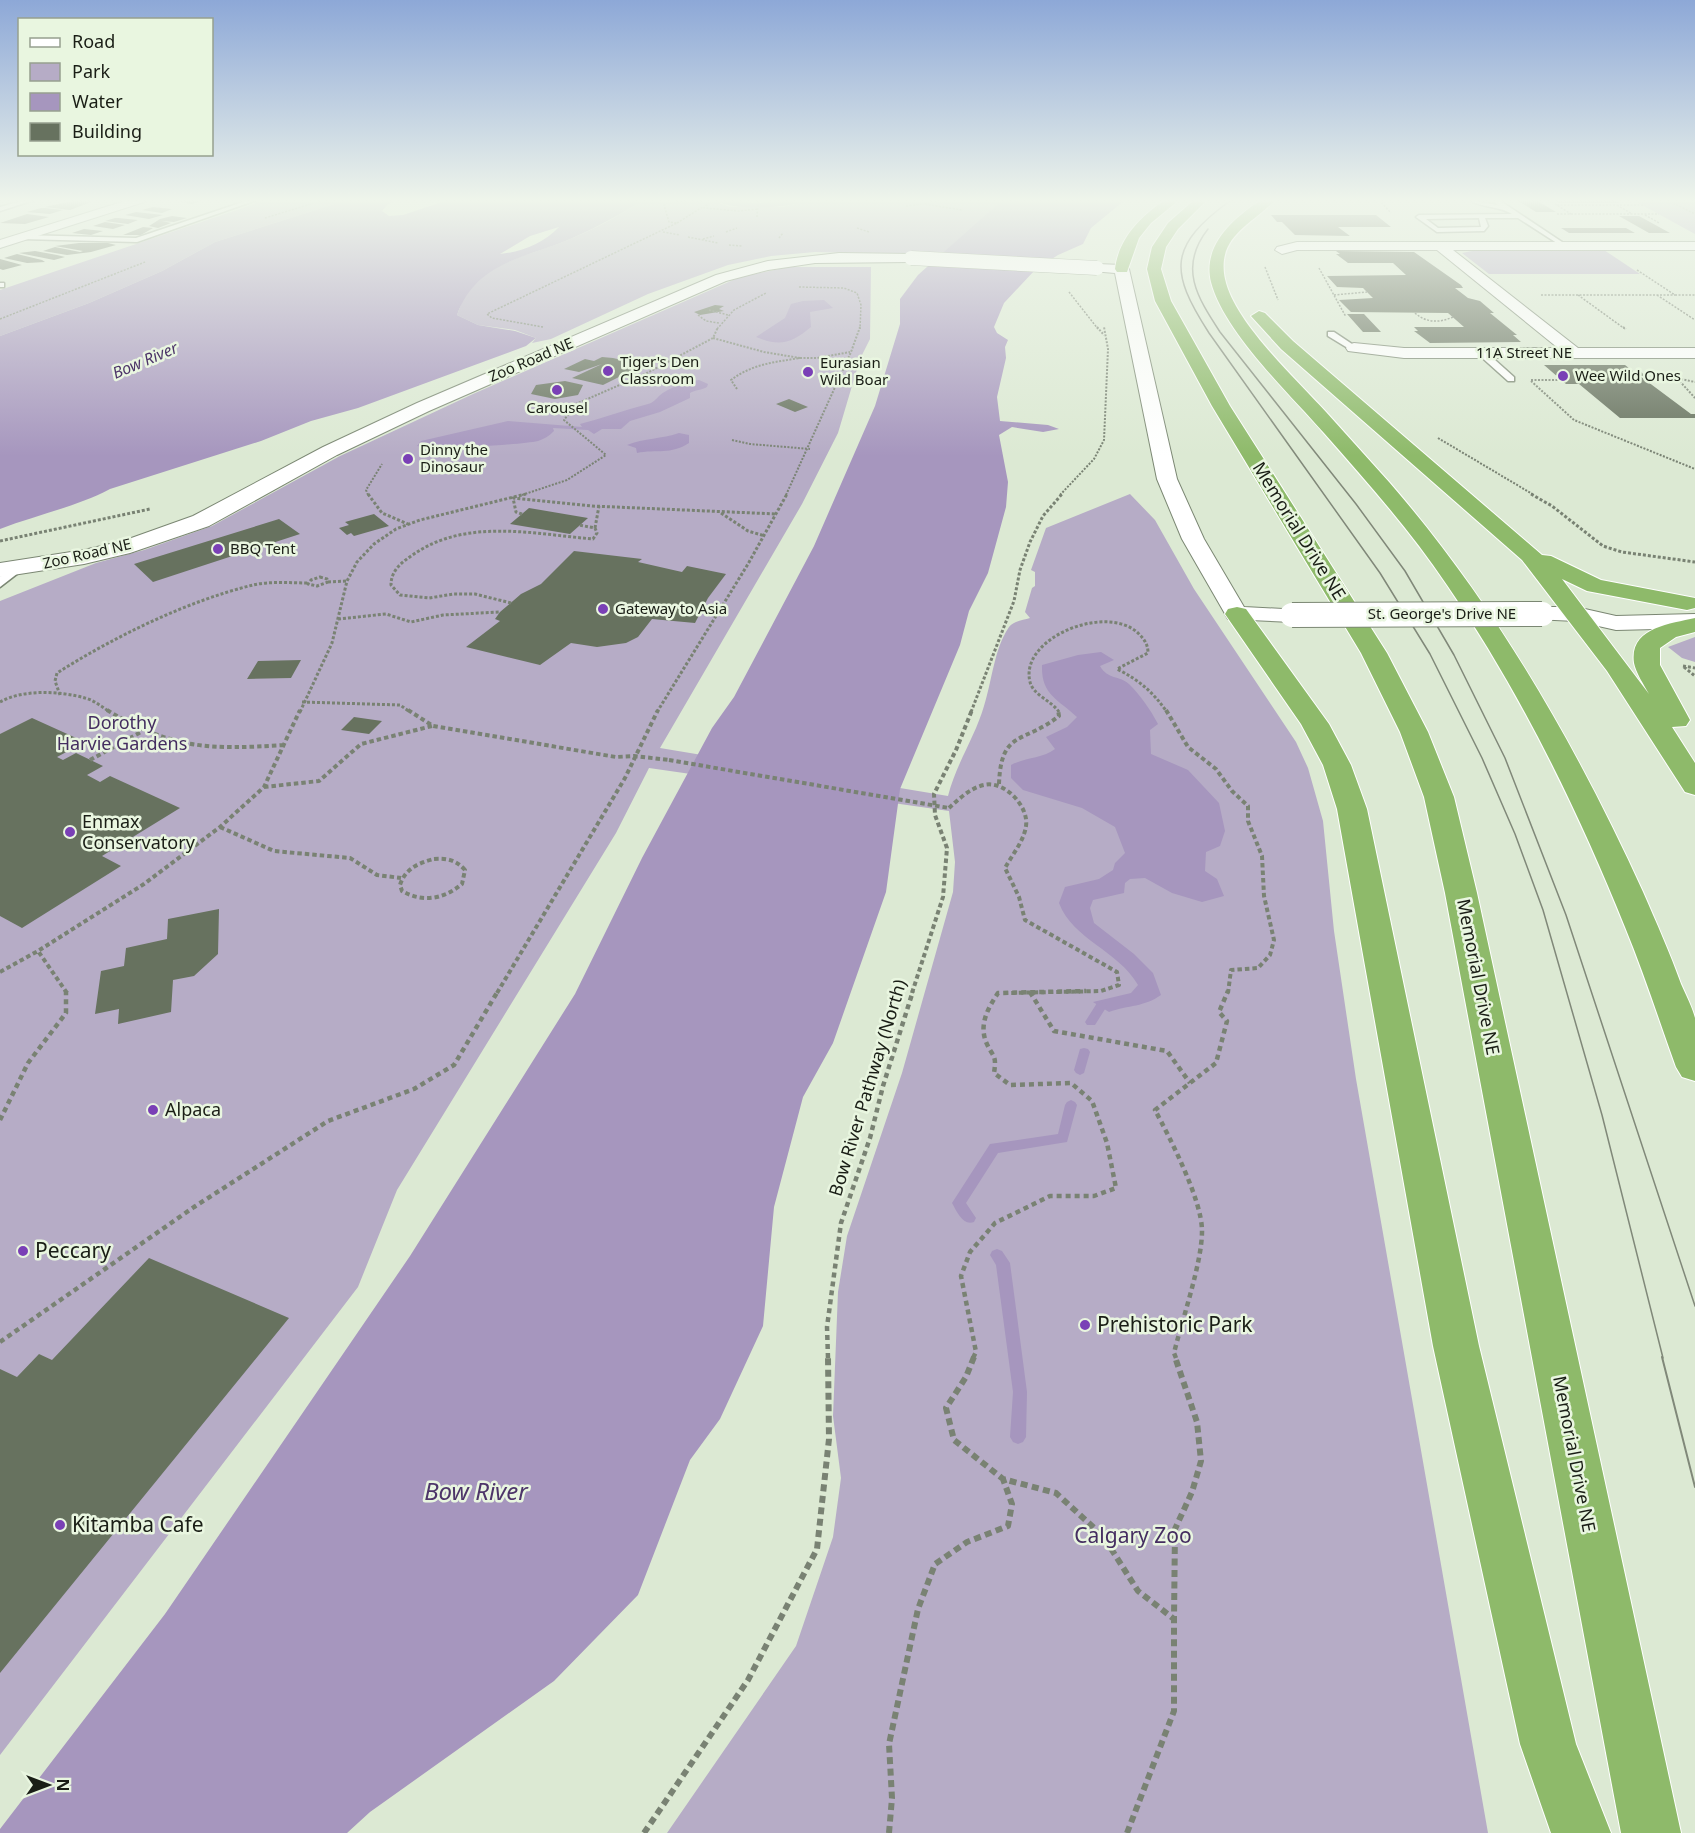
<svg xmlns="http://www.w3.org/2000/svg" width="1695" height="1833" font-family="'Noto Sans',sans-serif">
<rect width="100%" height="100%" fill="#dce9d3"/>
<path fill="#b6acc6" d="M 266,200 L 347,200 L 215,242 L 162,271 L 89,303 L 0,336 L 0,290 Z
M 635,200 L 713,200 L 729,207 L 783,207 L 804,202 L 799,200 L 1002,200 L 941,255 L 815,252 L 771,256 L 728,265 L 648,294 L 551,339 L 532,343 L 536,338 L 515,330 L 478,325 L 457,315 C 460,308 462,300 466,294 C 488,262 530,255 563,242 C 586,233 616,218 637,204 Z
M 1633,200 L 1695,200 L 1695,234 Z
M 1507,250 L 1604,250 L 1640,274 L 1489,274 L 1462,253 L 1472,251 Z
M 789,267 L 871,267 L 870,339 L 860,359 L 838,433 L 802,504 L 660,748 L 948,796 C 956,764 975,737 984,706 C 992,681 994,649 1009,627 C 1014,621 1023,620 1030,618 L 1025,612 L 1032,588 L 1035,586 L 1035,572 L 1031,570 L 1046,528 L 1130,494 L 1155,520 L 1194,589 L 1296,742 L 1308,768 L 1323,821 L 1334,931 L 1356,1079 L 1488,1833 L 667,1833 L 796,1646 L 833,1537 L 841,1478 L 833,1416 L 838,1292 L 847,1236 L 902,1073 L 953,892 L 955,862 L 949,811 L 649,768 L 616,833 L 397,1190 L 358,1287 L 0,1755 L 0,601 L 96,563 L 144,550 L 212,526 L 340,456 L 473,394 L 740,277 Z
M 1695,637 L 1695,662 L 1682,658 L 1668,647 Z"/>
<path fill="#a696be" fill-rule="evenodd" d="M 347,200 L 397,200 L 388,204 L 382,211 L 389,216 L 403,215 L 448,200 L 635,200 L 637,204 C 616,217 586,233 563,242 C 519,259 475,265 457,315 L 478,325 L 515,331 L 536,338 L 526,346 L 358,408 L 311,421 L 261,441 L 110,489 C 76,507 36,515 0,529 L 0,336 L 89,303 L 162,271 L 215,242 ZM 559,227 C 544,243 522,252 500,254 L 530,236 Z
M 713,200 L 743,200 L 748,203 L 766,203 L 778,200 L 806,202 C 776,208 741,212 713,200 Z
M 1002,200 L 1125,200 L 1091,228 L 1083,244 L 1058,255 L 1035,270 L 1004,303 L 994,327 L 997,333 L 1008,340 L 1005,347 L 1006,358 L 997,397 L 1000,421 L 1048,425 L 1059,429 L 1043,432 L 1012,427 L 999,435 L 1008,482 L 1006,507 L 988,573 L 969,611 L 960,645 L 900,789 L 886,892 L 833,1043 L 803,1097 L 774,1207 L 763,1326 L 720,1419 L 690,1460 L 638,1595 L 554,1681 L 370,1812 L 347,1833 L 0,1833 L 0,1829 L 165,1614 L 410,1256 L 575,994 L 642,858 L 712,728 L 734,697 L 814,546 L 875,406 L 900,324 L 900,299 L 918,275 Z
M 824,300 L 833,308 L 810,312 L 811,327 C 792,343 780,347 756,337 L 785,318 L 791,304 L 803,301 Z
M 699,380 L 708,384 L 707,387 C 702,390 695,390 690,393 L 690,398 L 660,412 L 630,421 L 621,429 L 602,429 L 594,434 L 588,430 L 553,428 L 554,431 C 549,436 544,439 538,441 C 519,445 433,450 417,446 L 421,441 L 508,421 L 582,427 L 580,424 C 603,418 625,410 648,404 C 653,403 656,399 659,396 C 668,388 687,381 699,380 Z
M 679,433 L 689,435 L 689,443 C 671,455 656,449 637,453 L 636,448 L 627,445 C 644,438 662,439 679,433 Z
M 1101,652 L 1114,660 L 1100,666 C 1108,680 1119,675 1129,684 C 1141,696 1150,709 1158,724 L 1150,730 L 1151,754 L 1188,770 L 1219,803 L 1225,831 L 1220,846 L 1206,852 L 1205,871 L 1217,879 L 1224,896 L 1202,902 L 1172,893 L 1145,878 L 1130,879 L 1125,883 L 1124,893 L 1093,900 L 1090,908 L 1094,923 L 1134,954 L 1153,973 L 1161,995 C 1144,1007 1129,1005 1109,1012 L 1093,1002 L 1131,993 L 1138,985 C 1118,950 1073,940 1059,903 L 1065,887 L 1099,879 L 1113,870 L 1115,863 L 1125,853 L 1115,827 L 1082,808 L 1023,790 L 1011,778 L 1011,765 C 1026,757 1041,759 1055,749 L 1046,737 L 1067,727 L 1077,717 C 1058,699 1041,695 1042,665 L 1078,655 Z"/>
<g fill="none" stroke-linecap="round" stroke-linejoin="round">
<path fill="#a696be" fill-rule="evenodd" d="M 1101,1002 L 1105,1003 L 1107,1006 L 1095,1025 L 1087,1025 L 1085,1022 L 1097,1003 Z
M 1084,1048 L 1088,1049 L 1090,1052 L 1084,1073 L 1080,1075 L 1076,1073 L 1074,1070 L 1080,1049 Z
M 1071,1100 L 1075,1102 L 1077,1105 L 1067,1142 L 998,1153 L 966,1203 L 976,1218 L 974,1222 C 963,1226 957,1212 952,1203 L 990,1144 L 1058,1134 L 1065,1105 L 1067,1102 Z
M 997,1249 L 1002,1251 L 1010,1263 L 1027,1392 L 1026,1437 L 1023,1442 L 1018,1444 L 1013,1442 L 1010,1437 L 1013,1392 L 996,1265 L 990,1255 L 992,1251 Z"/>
</g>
<path fill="#67725f" d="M 76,200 L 94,201 L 70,210 L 45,207 Z
M 170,200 L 200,200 L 198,201 L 201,201 L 192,204 Z
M 1517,200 L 1536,200 L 1556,212 L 1536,212 Z
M 1554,200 L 1615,200 L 1620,203 L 1559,203 Z
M 153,207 L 172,209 L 162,213 L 142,210 Z
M 41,208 L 45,208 L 63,210 L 50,214 L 27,212 Z
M 136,212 L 163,215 L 149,219 L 125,215 Z
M 27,214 L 49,217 L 25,224 L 0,223 Z
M 1271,215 L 1376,215 L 1391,227 L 1338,227 L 1350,236 L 1295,235 L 1282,222 L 1277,222 Z
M 172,216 L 187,218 L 174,222 L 162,221 L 171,223 L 158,228 L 149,226 L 160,219 Z
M 1619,216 L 1639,216 L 1670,233 L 1649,233 Z
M 115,218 L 118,218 L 138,220 L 128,224 L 105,221 Z
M 105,222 L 125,225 L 113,229 L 93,226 Z
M 143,227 L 153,228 L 141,235 L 123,235 Z
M 1561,228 L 1626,228 L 1635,233 L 1569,233 Z
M 84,229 L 103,231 L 91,235 L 72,233 Z
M 79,243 L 108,243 L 116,245 L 91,252 L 67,255 L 43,251 L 55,247 L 80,252 L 83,251 L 55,246 Z
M 35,251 L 57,255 L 65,257 L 54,260 L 19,253 Z
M 1336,251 L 1414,252 L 1461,285 L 1463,288 L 1455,288 L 1468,298 L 1480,301 L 1494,313 L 1490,313 L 1517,335 L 1513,335 L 1521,342 L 1430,343 L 1414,331 L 1418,331 L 1414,327 L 1464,327 L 1448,313 L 1351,312 L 1339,300 L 1373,298 L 1363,288 L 1337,287 L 1327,276 L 1406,275 L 1393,263 L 1348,263 L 1336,254 L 1340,254 Z
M 17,254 L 42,260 L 45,262 L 27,263 L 4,258 Z
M 0,259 L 22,265 L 3,270 L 0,269 Z
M 715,305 L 724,306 L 719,309 L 724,311 L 700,315 L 694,312 Z
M 1347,314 L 1364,314 L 1381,332 L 1363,332 Z
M 602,357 L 613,358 L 643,365 L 603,385 L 572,378 L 602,364 L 579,372 L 564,369 L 585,359 L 594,361 Z
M 1544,365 L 1625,365 L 1634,372 L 1641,372 L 1645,376 L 1640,376 L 1691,414 L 1695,414 L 1695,418 L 1620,418 L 1579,384 L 1566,384 Z
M 565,381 L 583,385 L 578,395 L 555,399 L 531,394 L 536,385 Z
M 789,399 L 808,407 L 795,412 L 776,404 Z
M 529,508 L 588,518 L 570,534 L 510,524 Z
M 374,514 L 389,526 L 354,536 L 351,533 L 347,535 L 339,528 L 349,525 L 345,522 Z
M 279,519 L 300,534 L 153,582 L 134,564 Z
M 574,551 L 642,559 L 638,562 L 682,572 L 687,566 L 726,574 L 708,598 L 695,623 L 652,619 L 638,637 L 626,643 L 597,647 L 571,643 L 540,665 L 466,647 L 500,621 L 495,619 L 500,612 L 521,594 L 541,584 Z
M 301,660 L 291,678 L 247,679 L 258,661 Z
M 354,717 L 382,721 L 369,734 L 341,730 Z
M 32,718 L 85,742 L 57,757 L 63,760 L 76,753 L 103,766 L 87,775 L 100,782 L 110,776 L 180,808 L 102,856 L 121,866 L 22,928 L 0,916 L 0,734 Z
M 219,909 L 218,954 L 194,976 L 173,980 L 171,1012 L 118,1024 L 119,1009 L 95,1014 L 101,971 L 124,966 L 126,948 L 167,939 L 168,919 Z
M 149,1258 L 289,1318 L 0,1673 L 0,1369 L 17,1377 L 39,1354 L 52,1360 Z"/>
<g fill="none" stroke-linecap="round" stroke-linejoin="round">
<defs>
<path id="lane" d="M 25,200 L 34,200 L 0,211 L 0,207 Z
M 249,200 L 257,200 L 137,242 L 22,239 L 19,237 L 22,235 L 136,238 Z
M 1469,200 L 1498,205 L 1492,200 L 1499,200 L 1568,246 L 1563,247 L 1518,218 L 1485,218 L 1488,226 L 1484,231 L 1437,232 L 1416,217 L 1419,215 L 1512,214 C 1500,206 1482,208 1469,200 ZM 1479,218 L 1481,227 L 1438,228 L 1426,219 Z
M 0,283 L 4,283 L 4,287 L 0,287 Z
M 1328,332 L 1334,332 L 1358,348 L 1351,350 L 1328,336 Z
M 1479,351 L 1485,351 L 1514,377 L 1514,381 L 1508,381 L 1479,355 Z
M 18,565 L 24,568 L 22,570 L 0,587 L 0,577 Z"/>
<path id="street" d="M 128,200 L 146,200 L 144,202 L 0,248 L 0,240 Z
M 1297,242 L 1695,242 L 1695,250 L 1453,250 L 1578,348 L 1695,348 L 1695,358 L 1404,358 L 1348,351 L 1346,348 L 1348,345 L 1354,343 L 1404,348 L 1558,348 L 1437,250 L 1297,250 L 1282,254 L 1275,250 L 1277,247 Z"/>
<path id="secondary" d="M 839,253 L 911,254 L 918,258 L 911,262 L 815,263 L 768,270 L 726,281 L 429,411 L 337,455 L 209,526 L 130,553 L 84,564 L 0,577 L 0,563 L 84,550 L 123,541 L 193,516 L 323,447 L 417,403 L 716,275 L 768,261 Z
M 1097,264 L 1122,265 L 1129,269 L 1177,479 L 1204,539 L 1244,607 L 1301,610 L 1304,615 L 1301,620 L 1292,622 L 1228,619 L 1182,539 L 1157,479 L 1115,273 L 1092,271 L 1090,268 L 1092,265 Z
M 1542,607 L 1576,607 L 1616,616 L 1695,614 L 1695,628 L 1616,630 L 1576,621 L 1533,619 L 1530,614 L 1533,609 Z"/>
<path id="highway" d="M 1165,200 L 1179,200 L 1151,223 L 1139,238 L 1127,272 L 1117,272 L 1115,269 C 1119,238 1140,217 1165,200 Z
M 1194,200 L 1207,200 L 1178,229 L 1166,247 L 1161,269 L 1171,301 L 1230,406 L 1387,653 L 1428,732 L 1454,797 L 1477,893 L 1681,1833 L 1621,1833 L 1445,893 L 1424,797 L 1400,732 L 1361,653 L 1212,406 L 1155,301 L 1147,269 L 1152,247 L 1168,223 Z
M 1261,200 L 1275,200 C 1252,225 1216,236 1225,279 C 1234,322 1296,379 1326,412 C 1347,435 1368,459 1389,482 C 1495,604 1576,745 1643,892 C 1656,922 1670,953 1681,984 C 1686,995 1692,1007 1695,1018 C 1695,1037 1695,1062 1695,1081 L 1682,1077 L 1676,1067 C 1659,1020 1644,973 1625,927 C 1577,808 1520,691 1447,585 C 1411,531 1367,482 1324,433 C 1290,394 1224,332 1211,282 C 1202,245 1234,218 1261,200 Z
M 1259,311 L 1265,313 L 1293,341 L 1542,555 L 1551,556 L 1601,580 L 1695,598 L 1695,608 L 1687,610 L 1587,591 L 1562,579 L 1649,694 C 1644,685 1636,673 1634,663 C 1629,628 1669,624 1695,618 L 1695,632 L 1676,637 L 1660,648 L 1660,665 L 1690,720 L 1686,726 L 1672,727 L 1695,763 L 1695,795 L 1685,792 L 1607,671 L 1522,560 L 1281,349 L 1251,316 Z
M 1237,607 L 1246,609 L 1329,724 L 1351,765 L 1367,809 L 1479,1346 L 1576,1744 L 1611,1833 L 1551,1833 L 1520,1744 L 1433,1346 L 1337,809 L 1323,765 L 1301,724 L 1225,614 L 1228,609 Z"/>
</defs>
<use href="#lane" stroke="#7b8773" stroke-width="3"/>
<use href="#street" stroke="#7b8773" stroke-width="2"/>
<use href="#secondary" stroke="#7b8773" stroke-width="2"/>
<use href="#highway" stroke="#fff" stroke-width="2"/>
<path stroke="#798273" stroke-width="1.5" stroke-dasharray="2 1.5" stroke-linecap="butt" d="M 894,200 L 899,200
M 940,200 L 924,204 L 962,210
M 1379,200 L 1391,213
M 1549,200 L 1571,214
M 1667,200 L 1695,214
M 830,202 L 832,200
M 1557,205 L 1644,205
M 1617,205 L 1632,214
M 906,206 L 924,204
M 1557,214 L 1659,214
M 1645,215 L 1659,223
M 757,217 L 758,200
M 265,218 L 324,200
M 677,223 L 704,206
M 857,228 L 869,232
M 663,232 L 680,235
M 726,232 L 737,228
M 688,237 L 718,243
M 779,238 L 783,233
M 703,239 L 714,236
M 729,245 L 743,246
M 1265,267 L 1278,300
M 1319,268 L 1346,317
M 1637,270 L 1675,295 L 1695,295
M 799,287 L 844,288 L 857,293 L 861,305 L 860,329
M 1069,292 L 1098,329
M 1334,295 L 1367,292
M 1541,295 L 1675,295
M 1578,295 L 1625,329
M 1657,295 L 1695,320
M 709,310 L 728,315
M 1415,313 C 1426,323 1440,323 1453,317
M 698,315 L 706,321 L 719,323
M 0,319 L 145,262
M 543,327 L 492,318 L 487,314 L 677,223 L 669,222 L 664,205 L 666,203 L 691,201 L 709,203 L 704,208 L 739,211 L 757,209
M 717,329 L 734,310 L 766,293"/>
<path stroke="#798273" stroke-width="2" stroke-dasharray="2 1.5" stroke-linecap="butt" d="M 1097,327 L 1104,335
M 1623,327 L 1626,329
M 713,338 L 764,352 L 800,358 C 775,362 752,364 731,380 L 737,389
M 800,358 L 817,358 L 850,352
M 1675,376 L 1695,398
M 1681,379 L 1695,382
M 1531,380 L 1561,380
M 1531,381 L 1574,420 L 1695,469
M 1438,438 L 1534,495
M 732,440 L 750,444 L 810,449
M 368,495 L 366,490 L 382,464
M 522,495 L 567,480 L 606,455 L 564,420 L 576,404 L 647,373 L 713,338 L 718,327
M 786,495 L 851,352 L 860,327
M 1060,495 L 1094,459 L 1104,440 L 1108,349 L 1104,327"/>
<path stroke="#798273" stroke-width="3" stroke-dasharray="3 2" stroke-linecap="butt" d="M 368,494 L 382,513 L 408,524
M 1531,494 L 1552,506 L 1603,546 L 1622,552 L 1695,562
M 721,513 L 748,531 L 765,536
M 522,514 L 516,512 L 513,498 L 592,506 L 777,514
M 595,528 L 599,506
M 0,541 L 150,509
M 320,577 L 327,579 L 328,582 L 317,586 L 308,584 L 311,580 Z
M 328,582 L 347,581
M 511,603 L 475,594 L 454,594 L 429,598 L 400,595 L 391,585 C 391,570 402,562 414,554 C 467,518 533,534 593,539 L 597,533 L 595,528 L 579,525
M 338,619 L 386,614 L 411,622 L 443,615 L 500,612
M 1683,666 L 1695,668
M 1684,667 L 1695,676
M 60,695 L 55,681 L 57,673 C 114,637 187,601 253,585 C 270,581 291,583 308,583
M 0,702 C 23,689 60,691 85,698 C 94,700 102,707 110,712
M 302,702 L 400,705 L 410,712
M 300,712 L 332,643 L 347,581 L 357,562 L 374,544 L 396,529 L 420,520 L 526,494
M 657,712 L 748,564 L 787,494
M 971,712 L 1014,601 L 1020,570 L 1030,542 L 1043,516 L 1062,494
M 1059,712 C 1052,701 1033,695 1030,682 C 1019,638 1106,603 1138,633 C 1144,639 1148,644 1148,653 L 1117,669 C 1139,680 1153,692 1167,712"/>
<path stroke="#798273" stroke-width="4" stroke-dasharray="4.5 3" stroke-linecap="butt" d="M 107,710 C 171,749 210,750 283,745
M 408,710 L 433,726 L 616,757 L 634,756 L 669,760
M 1166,710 L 1188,747 L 1216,769 L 1232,791 L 1248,806 L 1248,821 L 1262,856 L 1264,896 L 1274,940 L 1270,955 L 1258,968 L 1231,970 L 1228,993
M 90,760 L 141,732
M 999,784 C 1001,729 1024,744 1059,716 L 1058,710
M 264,787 L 319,781 L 361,744 L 432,726
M 949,808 C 959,799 970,788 984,785 C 1004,780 1029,806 1026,826 C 1024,841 1012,855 1005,868 L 1019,897 L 1025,920 L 1117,972 L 1119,985 L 1101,991 L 1008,993
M 220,827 L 274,851 L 350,858 L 377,875 L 401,878
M 434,859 C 447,858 456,860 465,870 L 462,884 C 444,899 423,903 402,891 L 400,885 C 405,869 418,863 434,859 Z
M 0,972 L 38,951
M 67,993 L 38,951 L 144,884 L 220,827 L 264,787 L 300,710
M 497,993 L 625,778 L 658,710
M 912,993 L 943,897 L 947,848 L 935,815 L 934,794 L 956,750 L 972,710"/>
<path stroke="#798273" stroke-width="4.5" stroke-dasharray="5 4" stroke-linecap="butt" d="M 1030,992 L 1054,1031 L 1167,1051 L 1190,1083
M 0,1120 L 28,1063 L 66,1013 L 66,991
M 0,1342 L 194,1207 L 328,1121 L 414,1089 L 454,1065 L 498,991
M 828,1358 L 827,1327 L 841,1223 L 870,1138 L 883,1086 L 913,991
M 973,1358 L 976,1352 L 961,1276 L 970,1252 L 995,1223 L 1050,1196 L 1094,1196 L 1116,1188 L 1107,1143 L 1092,1101 L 1071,1083 L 1010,1085 L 994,1073 C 997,1054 993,1058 986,1042 C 979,1024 988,1008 998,993 L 1086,991
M 1176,1358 L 1174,1353 C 1182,1320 1202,1263 1202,1231 C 1202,1200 1170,1138 1155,1110 L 1216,1063 L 1227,1021 L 1219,1012 L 1228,991"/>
<path stroke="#798273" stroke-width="6" stroke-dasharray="7 4.5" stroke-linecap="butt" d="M 974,1357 L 966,1377 L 946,1408 L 954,1440 L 1003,1479
M 644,1833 L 748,1680 L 817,1549 L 829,1439 L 828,1357
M 889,1833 L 892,1798 L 889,1744 L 918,1609 L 935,1564 L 967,1542 L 1008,1526 L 1012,1504 L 1003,1479 L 1056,1493 L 1103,1536 L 1138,1591 L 1174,1619 L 1175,1529 L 1192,1492 L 1201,1461 L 1197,1422 L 1175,1357
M 1127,1833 L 1174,1711 L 1174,1619"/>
<use href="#lane" fill="#fff" fill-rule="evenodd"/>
<use href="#street" fill="#fff" fill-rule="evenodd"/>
<use href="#secondary" fill="#fff" fill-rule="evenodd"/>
<use href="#highway" fill="#8eba6a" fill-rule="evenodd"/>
<path stroke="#808879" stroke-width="1.5" d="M 1231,200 C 1168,246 1169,271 1209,333 L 1380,573 L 1430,654 L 1482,758 L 1515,834 L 1543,910 L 1602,1115 L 1663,1358
M 1208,229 C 1178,267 1197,297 1220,332 L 1356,504 L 1405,571 L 1454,655 L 1505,758 L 1566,915 L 1695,1306"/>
<path stroke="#808879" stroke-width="2" d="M 1662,1357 L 1695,1487"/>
<defs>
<path id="secondary-bridge-far1" d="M 911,258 L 1097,268"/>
<path id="secondary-bridge" d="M 1292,615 L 1542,614"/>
</defs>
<use href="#secondary-bridge-far1" stroke="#7b8773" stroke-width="15" stroke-linecap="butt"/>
<use href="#secondary-bridge" stroke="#7b8773" stroke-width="26" stroke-linecap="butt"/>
<path stroke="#798273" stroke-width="4" stroke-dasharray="4.5 3" stroke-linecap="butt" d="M 669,760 L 949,808"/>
<use href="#secondary-bridge-far1" stroke="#fff" stroke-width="14"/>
<use href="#secondary-bridge" stroke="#fff" stroke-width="24"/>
</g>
<linearGradient id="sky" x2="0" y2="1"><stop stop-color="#8da8d7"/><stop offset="0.44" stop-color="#eff5eb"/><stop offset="1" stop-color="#eff5eb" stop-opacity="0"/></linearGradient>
<rect width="1695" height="456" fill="url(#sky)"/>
<g fill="#7a40b6" stroke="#e9f6e0" stroke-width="2">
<circle cx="608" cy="371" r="6"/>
<circle cx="808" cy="372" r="6"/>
<circle cx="1563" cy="376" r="6"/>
<circle cx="557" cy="390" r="6"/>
<circle cx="408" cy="459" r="6"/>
<circle cx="218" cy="549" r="6"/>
<circle cx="603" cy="609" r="6"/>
<circle cx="70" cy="832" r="6"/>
<circle cx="153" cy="1110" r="6"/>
<circle cx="23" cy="1251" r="6"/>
<circle cx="1085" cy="1325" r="6"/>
<circle cx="60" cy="1525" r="6"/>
</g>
<g text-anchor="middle" stroke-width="5" stroke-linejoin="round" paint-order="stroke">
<g font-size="15" fill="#1a1e16" stroke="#e9f6e0">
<text x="1524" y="358">11A Street NE</text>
<text transform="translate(531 360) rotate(-23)" y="5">Zoo Road NE</text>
<text transform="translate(87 554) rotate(-13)" y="5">Zoo Road NE</text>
<text x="1442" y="619">St. George's Drive NE</text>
</g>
<g font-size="15" fill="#1a1e16" stroke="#e9f6e0" text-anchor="start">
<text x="620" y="367">Tiger's Den<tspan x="620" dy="17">Classroom</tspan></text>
<text x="820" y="368">Eurasian<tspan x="820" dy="17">Wild Boar</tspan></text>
<text x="1575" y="381">Wee Wild Ones</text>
<text x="557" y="413" text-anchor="middle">Carousel</text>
<text x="420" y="455">Dinny the<tspan x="420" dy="17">Dinosaur</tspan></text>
<text x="230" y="554">BBQ Tent</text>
<text x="615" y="614">Gateway to Asia</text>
</g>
<g font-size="16" font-style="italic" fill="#4d3569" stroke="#e9f6e0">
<text transform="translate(145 360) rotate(-23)" y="6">Bow River</text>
</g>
<g font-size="18" fill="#1a1e16" stroke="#e9f6e0">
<text transform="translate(1299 531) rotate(58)" y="6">Memorial Drive NE</text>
<text transform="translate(1478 977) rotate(79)" y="6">Memorial Drive NE</text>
<text transform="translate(868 1088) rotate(-73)" y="6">Bow River Pathway (North)</text>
<text transform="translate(1574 1454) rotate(79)" y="6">Memorial Drive NE</text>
</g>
<g font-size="18" fill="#442d60" stroke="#e9f6e0">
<text x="122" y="729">Dorothy<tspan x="122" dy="21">Harvie Gardens</tspan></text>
</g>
<g font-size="18" fill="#1a1e16" stroke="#e9f6e0" text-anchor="start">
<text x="82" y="828">Enmax<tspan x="82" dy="21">Conservatory</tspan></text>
<text x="165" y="1116">Alpaca</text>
</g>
<g font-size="21" fill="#1a1e16" stroke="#e9f6e0" text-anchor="start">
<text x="35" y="1258">Peccary</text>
<text x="1097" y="1332">Prehistoric Park</text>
<text x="72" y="1532">Kitamba Cafe</text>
</g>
<g font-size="21" fill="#442d60" stroke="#e9f6e0">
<text x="1133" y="1543">Calgary Zoo</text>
</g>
<g font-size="24" font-style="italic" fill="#4d3569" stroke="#e9f6e0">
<text x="476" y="1500">Bow River</text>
</g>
</g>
<rect x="18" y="18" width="195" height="138" fill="#e9f6e0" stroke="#96a08f" stroke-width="1.5"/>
<rect x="30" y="38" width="30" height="9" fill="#ffffff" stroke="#96a08f" stroke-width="1.5"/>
<text x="72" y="48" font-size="18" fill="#1a1e16">Road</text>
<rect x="30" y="63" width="30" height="18" fill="#b6acc6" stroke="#96a08f" stroke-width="1.5"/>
<text x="72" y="78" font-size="18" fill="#1a1e16">Park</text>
<rect x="30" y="93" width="30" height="18" fill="#a696be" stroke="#96a08f" stroke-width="1.5"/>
<text x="72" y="108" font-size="18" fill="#1a1e16">Water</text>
<rect x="30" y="123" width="30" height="18" fill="#67725f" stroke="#96a08f" stroke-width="1.5"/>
<text x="72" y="138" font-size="18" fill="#1a1e16">Building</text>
<g transform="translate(48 1785) rotate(90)" stroke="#e9f6e0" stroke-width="4.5" paint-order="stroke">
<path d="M0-4.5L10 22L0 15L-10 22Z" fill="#1a1e16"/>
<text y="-9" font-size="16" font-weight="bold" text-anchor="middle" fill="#1a1e16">N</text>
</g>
</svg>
